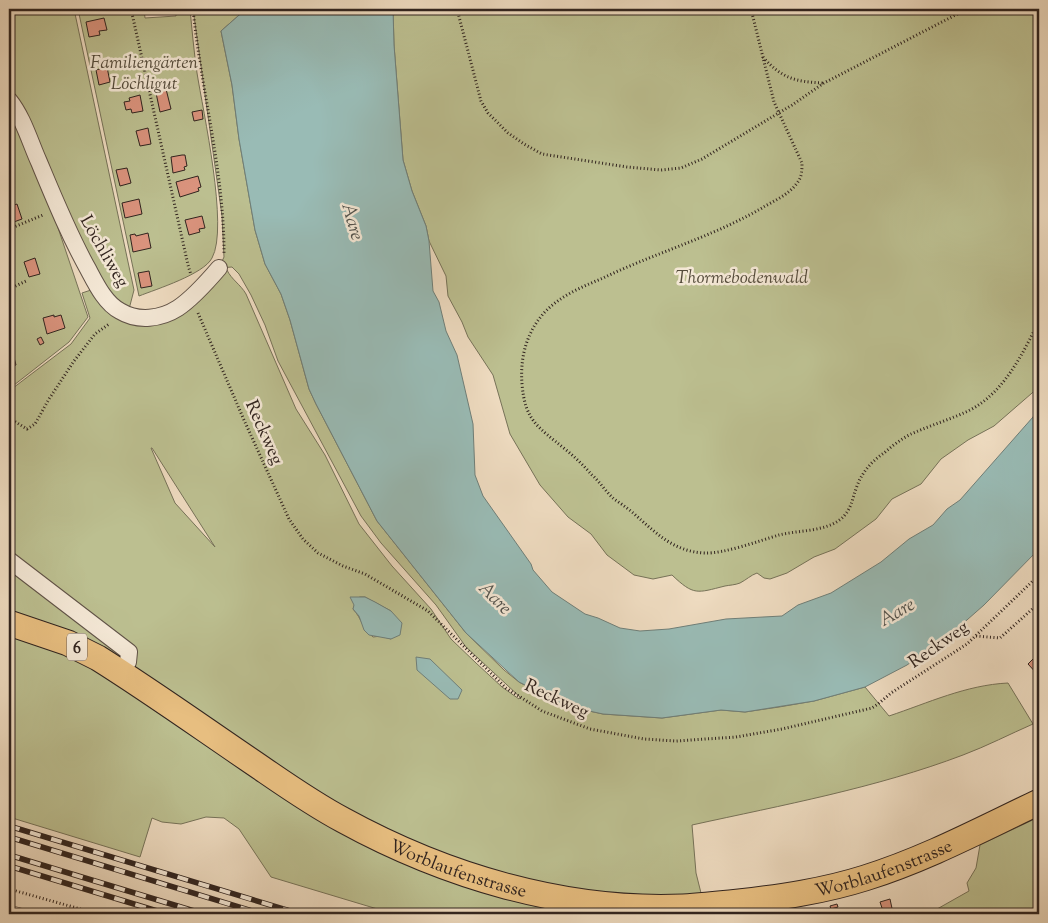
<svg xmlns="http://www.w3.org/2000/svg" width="1048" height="923" font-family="'Sorts Mill Goudy',serif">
<rect width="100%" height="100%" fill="#eedbc0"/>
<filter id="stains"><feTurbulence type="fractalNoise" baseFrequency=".004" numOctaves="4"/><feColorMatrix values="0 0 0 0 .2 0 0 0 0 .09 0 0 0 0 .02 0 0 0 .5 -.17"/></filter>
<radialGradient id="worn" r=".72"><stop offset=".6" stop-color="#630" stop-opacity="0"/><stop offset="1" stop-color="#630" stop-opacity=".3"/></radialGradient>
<path fill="#bcbf90" stroke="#767258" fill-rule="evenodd" d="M 9,9 L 74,9 L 134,290 L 128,313 L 108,299 L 9,99 Z
M 78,9 L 144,9 L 145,18 L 176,16 L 176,9 L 190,9 C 192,30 194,52 197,73 C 203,111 229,228 212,258 C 204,274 157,289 139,296 Z
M 193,9 L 246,9 L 221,31 L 232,85 L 239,139 L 255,230 L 265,264 L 281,294 L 290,320 L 309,389 L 316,404 L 377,521 L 466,633 L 504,670 L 519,682 L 537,692 L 580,709 L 603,714 L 662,718 L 721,710 L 745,712 L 779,707 L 814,701 L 865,687 L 889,716 C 928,703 966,685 1008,683 L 1033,724 C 1010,734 987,746 963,755 C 876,788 783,805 692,825 L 696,873 L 704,905 L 618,904 L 391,845 L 121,671 L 9,622 L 9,391 L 71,344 L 90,318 L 82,293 L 97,288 L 107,300 L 151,319 L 227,270 C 231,279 241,285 246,294 L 296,409 L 325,455 L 359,524 L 392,566 L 431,609 L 451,639 L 476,663 L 502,687 L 519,699 L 520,697 L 466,647 L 436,605 L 381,543 L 361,516 L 278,361 L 265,325 L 251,295 L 239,274 L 232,267 L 219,268 L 224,257 L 222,216 ZM 151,448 L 152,448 L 215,547 L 175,503 ZM 360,597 L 365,597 L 391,611 L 391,639 L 381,636 L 373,637 C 362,628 362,619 353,609 L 357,598 Z
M 393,9 L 1039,9 L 1039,387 L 994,426 L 968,440 L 941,459 L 921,484 L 892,499 L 876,519 L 835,549 L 814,557 L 787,573 L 770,579 L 764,578 L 757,573 C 751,575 746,580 740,583 C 735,585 730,585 725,586 C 697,593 694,596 672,575 L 653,579 L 634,575 L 607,555 L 591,534 L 568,517 L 540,485 L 510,434 L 493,375 L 468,337 L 462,322 L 448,296 L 446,276 L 429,241 L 426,226 L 412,191 L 403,160 L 394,45 Z
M 9,112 L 16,122 L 51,207 L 88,317 L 69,342 L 9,389 Z
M 9,633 L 65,653 L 94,667 L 335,828 L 631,914 L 394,914 L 271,877 L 239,829 L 224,818 L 206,817 L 181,824 L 162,822 L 152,818 L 140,857 L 9,817 Z
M 1039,817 L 1039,914 L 931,914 L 930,913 L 969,891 L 967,883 L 976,868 L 980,845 Z"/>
<path fill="#99bbb5" stroke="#6f7f79" d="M 246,9 L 393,9 L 394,45 L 403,160 L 412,191 L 426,226 L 429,241 L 433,291 L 439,302 L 446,331 L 457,355 L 473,424 L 475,475 L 483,496 L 531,564 L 533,570 L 552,592 L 585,614 L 598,618 L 620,628 L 640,631 L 669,629 L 726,619 L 782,616 L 798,605 L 831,593 L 881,562 L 909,539 L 933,525 L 947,509 L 960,500 L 1033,417 L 1039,406 L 1039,549 L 984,605 L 951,634 L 907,665 L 865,687 L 814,701 L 745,712 L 721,710 L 662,718 L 603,714 L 580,709 L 561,703 L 519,682 L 466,633 L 377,521 L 316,404 L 309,389 L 290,320 L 281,294 L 265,264 L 255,230 L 239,139 L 232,85 L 221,31 Z
M 350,597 L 365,597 L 375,602 L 391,611 L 402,623 L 400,635 L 391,639 L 369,635 L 364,630 L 359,616 L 353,609 L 354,605 Z
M 416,657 L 430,659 L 462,690 L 458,699 L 450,699 L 417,670 Z"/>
<path fill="#da937d" stroke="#31241f" d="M 104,18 L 107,30 L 99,31 L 100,35 L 89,37 L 86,22 Z
M 107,67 L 110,82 L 99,85 L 96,70 Z
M 165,85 L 171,109 L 160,112 L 155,88 Z
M 140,95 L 143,111 L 132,113 L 131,109 L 126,110 L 124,102 L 130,101 L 129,98 Z
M 202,110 L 203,119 L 194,121 L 192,112 Z
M 148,128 L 151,144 L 140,146 L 136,131 Z
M 182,155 L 185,155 L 187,166 L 184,167 L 185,170 L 173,173 L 171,157 Z
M 127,168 L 131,183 L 120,186 L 116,170 Z
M 198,176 L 201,187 L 198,188 L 199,191 L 180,197 L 176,182 Z
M 139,199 L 142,214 L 125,218 L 122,203 Z
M 17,204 L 22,219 L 11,223 L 9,207 Z
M 202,216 L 205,228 L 199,229 L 200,232 L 189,235 L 185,220 Z
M 148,233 L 151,248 L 133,252 L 130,235 L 135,234 L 136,236 Z
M 35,258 L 40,274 L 29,277 L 24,262 Z
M 149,271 L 152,286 L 141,288 L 138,273 Z
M 54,315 L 54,317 L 61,315 L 65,328 L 47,334 L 43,318 Z
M 41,337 L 44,343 L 40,345 L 37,339 Z
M 12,350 L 16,365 L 9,367 L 9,351 Z
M 1039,653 L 1039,676 L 1028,664 Z
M 890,899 L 893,913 L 904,910 L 906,914 L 884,914 L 880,902 Z
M 837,904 L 838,907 L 831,909 L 830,906 Z"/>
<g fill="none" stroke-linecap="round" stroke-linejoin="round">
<defs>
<path id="service" d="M 9,909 L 27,914"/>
<path id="minor" d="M 9,100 C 23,117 30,142 39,162 C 54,198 69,235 88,269 C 96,284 105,303 120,311 C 138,322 161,319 178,308 C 193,298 207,282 219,268
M 9,560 L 129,652 L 128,662 L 121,672"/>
<g id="primary">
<path id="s1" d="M 9,623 L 68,643 L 98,658 C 149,690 198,725 248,759 C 279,780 309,802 343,820 C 445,876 565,912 683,907 C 701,906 720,904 739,902 C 782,897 824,891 865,878 C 926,859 982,829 1039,802"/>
</g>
</defs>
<use href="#service" stroke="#605247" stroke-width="9"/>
<use href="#minor" stroke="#605247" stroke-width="18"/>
<use href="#primary" stroke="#31241f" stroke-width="27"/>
<path stroke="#31241f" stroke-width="3" stroke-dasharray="1 2.5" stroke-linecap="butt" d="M 131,9 L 188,265 L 191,275
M 193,9 C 201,90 224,171 224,253
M 457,9 L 481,101 L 488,113 L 508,133 L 524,144 L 542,154 L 627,167 L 661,170 L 681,168 L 702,159 L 792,105 L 824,83 L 967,9
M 751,9 L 774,102 L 802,163 C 802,170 802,177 797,183 C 789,195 773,201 762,208 C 712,237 655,253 603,278 C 582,287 559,296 543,314 C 526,334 520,358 522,384 C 525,421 538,427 565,449 C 575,457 584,466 592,475 C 600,482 606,492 614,499 C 620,503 626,507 632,512 C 654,531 673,552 705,553 C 723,554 759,541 779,535 C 799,530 824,532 841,519 C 852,509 852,499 857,486 C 862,472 872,461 884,453 C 892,446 901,439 911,434 C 929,426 948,420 966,412 C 1003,395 1022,355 1039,321
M 763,57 C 781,78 796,82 823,83
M 9,229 L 43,215
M 9,289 L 26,281
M 198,313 L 244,420 L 289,519 L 303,539 L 318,553 L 343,566 L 365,574 L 428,611 L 506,688 L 525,700 L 542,711 L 590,729 L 644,739 L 676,741 L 736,737 L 782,729 L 872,708 L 878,704 L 891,693 L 967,644 L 1039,575
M 9,418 L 27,429 L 35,424 L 49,399 L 74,361 L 95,334 L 109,324
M 976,636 L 1000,638 L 1039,603
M 9,889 L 98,914"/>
<use href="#service" stroke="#f4e8d6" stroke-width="8"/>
<use href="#minor" stroke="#f4e8d6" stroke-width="16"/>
<use href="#primary" stroke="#e7be80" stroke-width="25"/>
<defs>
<path id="rail" d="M 9,826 L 300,914
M 9,837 L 262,914
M 9,855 L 204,914
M 9,866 L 167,914"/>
</defs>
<use href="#rail" stroke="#31241f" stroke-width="5.5"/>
<use href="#rail" stroke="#f4e8d6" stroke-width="4" stroke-dasharray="11" stroke-linecap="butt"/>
</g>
<g text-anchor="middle" stroke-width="5" stroke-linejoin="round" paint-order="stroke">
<rect fill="#f4e8d6" stroke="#6c5f56" stroke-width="1" x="67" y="633.5" width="20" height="27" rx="4"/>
<g font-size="16" font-weight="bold" fill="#31241f">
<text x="77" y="653">6</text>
</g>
<g font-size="18" font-style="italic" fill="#544b3b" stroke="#f4e8d6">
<text x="144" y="68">Familiengärten<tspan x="144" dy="21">Löchligut</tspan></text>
<text x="742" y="283">Thormebodenwald</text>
</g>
<g font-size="18" fill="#31241f" stroke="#f4e8d6">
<text transform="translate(105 251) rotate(60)" y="6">Löchliweg</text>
<text transform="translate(265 432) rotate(66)" y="6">Reckweg</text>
<text transform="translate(938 644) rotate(-35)" y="6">Reckweg</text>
<text transform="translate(557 698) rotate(25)" y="6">Reckweg</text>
<text dy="6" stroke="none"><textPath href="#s1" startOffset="950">Worblaufenstrasse</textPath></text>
<text dy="6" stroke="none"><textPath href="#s1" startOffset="515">Worblaufenstrasse</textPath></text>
</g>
<g font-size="19" font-style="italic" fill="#50514c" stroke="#f4e8d6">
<text transform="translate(354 221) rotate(74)" y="7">Aare</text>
<text transform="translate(496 597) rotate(45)" y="7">Aare</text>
<text transform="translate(896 611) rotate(-30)" y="7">Aare</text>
</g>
</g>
<rect width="1048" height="923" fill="none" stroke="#eedbc0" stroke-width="30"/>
<rect x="10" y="10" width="1028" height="903" fill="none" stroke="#31241f" stroke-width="2.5"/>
<rect x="15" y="15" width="1018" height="893" fill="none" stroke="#31241f"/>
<rect width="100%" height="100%" filter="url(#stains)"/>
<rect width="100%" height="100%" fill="url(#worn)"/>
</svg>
